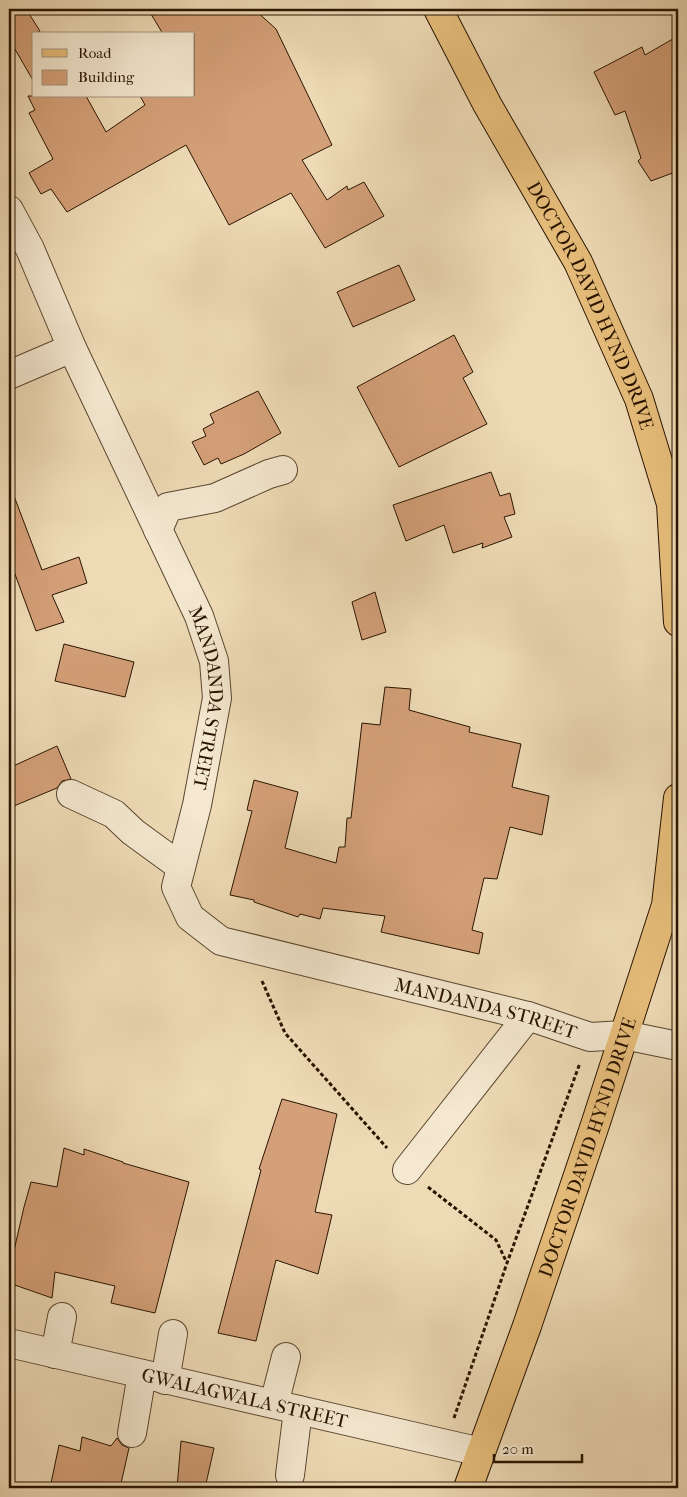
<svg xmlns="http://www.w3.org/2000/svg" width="687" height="1497" font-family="'IM FELL French Canon',serif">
<rect width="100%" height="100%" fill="#eedbb6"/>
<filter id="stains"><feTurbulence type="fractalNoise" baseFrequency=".004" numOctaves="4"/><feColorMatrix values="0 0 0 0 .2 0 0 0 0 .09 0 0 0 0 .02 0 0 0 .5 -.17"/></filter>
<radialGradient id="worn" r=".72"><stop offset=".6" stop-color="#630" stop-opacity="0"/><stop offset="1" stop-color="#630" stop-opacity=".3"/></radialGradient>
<path fill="#d4a079" stroke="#291400" d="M 9,9 L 26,9 L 40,31 L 34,34 L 34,82 L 9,39 Z
M 148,9 L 254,9 L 276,29 L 332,145 L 302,160 L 327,200 L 347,186 L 348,190 L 364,182 L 384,216 L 325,248 L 291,193 L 229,225 L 186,145 L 67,212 L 51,189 L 41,194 L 29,173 L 53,159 L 29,113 L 35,110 L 28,96 L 86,96 L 106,132 L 145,105 L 140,96 L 194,96 L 194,34 L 163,34 Z
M 678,36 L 678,171 L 651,181 L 638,161 L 641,158 L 625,111 L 615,115 L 594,72 L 642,47 L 645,55 Z
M 399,265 L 415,300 L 353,327 L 337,292 Z
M 454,335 L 473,372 L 463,378 L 487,424 L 399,467 L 357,387 Z
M 258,391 L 281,433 L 244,454 L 221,464 L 218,458 L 204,465 L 192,442 L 206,436 L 203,429 L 214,423 L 210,414 Z
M 491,472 L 500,496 L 510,493 L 515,514 L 504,517 L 512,537 L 482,548 L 483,543 L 453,553 L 444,525 L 406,541 L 393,505 Z
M 9,488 L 11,488 L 42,570 L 79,557 L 87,583 L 52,595 L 64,622 L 36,631 L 9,558 Z
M 375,592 L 386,632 L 362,640 L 352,602 Z
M 64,644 L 134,662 L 125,697 L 55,681 Z
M 385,687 L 411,689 L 409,710 L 470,727 L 469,732 L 521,744 L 512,787 L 549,796 L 542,835 L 510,827 L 497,879 L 484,878 L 472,930 L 483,933 L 479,954 L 381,932 L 385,916 L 323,908 L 320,919 L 300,914 L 298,917 L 254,902 L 254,900 L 230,895 L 252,811 L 247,810 L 254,780 L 298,792 L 285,848 L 336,863 L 339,847 L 345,847 L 347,818 L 351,818 L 362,723 L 380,725 Z
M 57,746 L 71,779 L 62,781 L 57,788 L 9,808 L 9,768 Z
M 282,1099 L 337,1114 L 315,1212 L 332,1215 L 318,1274 L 276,1260 L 256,1341 L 218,1333 L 261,1170 L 259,1169 Z
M 64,1148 L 84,1155 L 84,1149 L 123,1162 L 123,1163 L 189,1182 L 155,1313 L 111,1303 L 115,1286 L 55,1272 L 52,1298 L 9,1283 L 15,1270 L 10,1268 L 24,1207 L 31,1182 L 57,1187 Z
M 82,1437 L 111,1446 L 117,1438 L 122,1445 L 129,1448 L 120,1488 L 50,1488 L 59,1445 L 80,1451 Z
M 181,1441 L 214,1448 L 205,1488 L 177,1488 Z"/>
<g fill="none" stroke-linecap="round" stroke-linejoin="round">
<defs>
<g id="minor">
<path id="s1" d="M 9,210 L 30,249 L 72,348 L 199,616 L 214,661 L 217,698 L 197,805 L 176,887 L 190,917 L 221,941 L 528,1016 L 590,1037 L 624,1035 L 678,1046"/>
<path d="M 9,375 L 72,348"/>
<path d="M 158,530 L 168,507 L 215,498 L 269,474 L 283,470"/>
<path d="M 71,794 L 114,814 L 133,832 L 181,867"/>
<path d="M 407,1170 L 528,1016"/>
<path id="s2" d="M 9,1343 L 481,1452"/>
<path d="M 55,1354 L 62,1317"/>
<path d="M 165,1380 L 173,1334"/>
<path d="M 274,1404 L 286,1357"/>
<path d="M 132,1433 L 142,1374"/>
<path d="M 290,1475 L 298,1410"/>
</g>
<g id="major">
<path id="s3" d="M 438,9 L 487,104 L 578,262 L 639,399 L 671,504 L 678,622"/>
<path id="s4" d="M 468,1488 L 527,1326 L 596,1122 L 666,905 L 678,798"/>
</g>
</defs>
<use href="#minor" stroke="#5a462e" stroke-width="30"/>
<use href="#major" stroke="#291400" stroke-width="30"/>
<path stroke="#291400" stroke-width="3" stroke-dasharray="4 2.5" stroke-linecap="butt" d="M 262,981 L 285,1033 L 387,1148
M 428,1187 L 496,1240 L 507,1263
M 454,1418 L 507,1263 L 580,1063"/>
<use href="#minor" stroke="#f4e8d0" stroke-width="28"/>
<use href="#major" stroke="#e7be7b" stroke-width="28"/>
</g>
<g text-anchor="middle" stroke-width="4" stroke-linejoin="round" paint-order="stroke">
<g font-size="19" fill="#291400" stroke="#f4e8d0">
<text dy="7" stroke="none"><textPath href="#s3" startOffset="334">DOCTOR DAVID HYND DRIVE</textPath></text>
<text dy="7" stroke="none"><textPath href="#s1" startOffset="532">MANDANDA STREET</textPath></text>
<text dy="7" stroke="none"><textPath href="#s1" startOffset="1072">MANDANDA STREET</textPath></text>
<text dy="7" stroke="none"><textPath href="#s4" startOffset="361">DOCTOR DAVID HYND DRIVE</textPath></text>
<text dy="7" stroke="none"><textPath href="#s2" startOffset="242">GWALAGWALA STREET</textPath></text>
</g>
</g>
<rect width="687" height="1497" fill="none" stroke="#eedbb6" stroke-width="30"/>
<rect x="10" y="10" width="667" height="1477" fill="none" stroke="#291400" stroke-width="2.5"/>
<rect x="15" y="15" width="657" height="1467" fill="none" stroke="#291400"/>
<rect x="32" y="32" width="162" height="65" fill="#f4e8d0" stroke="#a3937d"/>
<rect x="42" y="49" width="25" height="8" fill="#e7be7b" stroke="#a3937d"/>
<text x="78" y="58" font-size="15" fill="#291400">Road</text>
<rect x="42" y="70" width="25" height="15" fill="#d4a079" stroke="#a3937d"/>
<text x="78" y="82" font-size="15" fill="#291400">Building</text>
<path d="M494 1454v8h88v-8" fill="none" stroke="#291400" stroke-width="2.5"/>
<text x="502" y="1454" font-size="15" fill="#291400" stroke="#f4e8d0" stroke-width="4" paint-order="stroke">20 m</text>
<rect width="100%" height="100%" filter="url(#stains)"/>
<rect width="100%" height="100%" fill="url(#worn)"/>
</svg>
